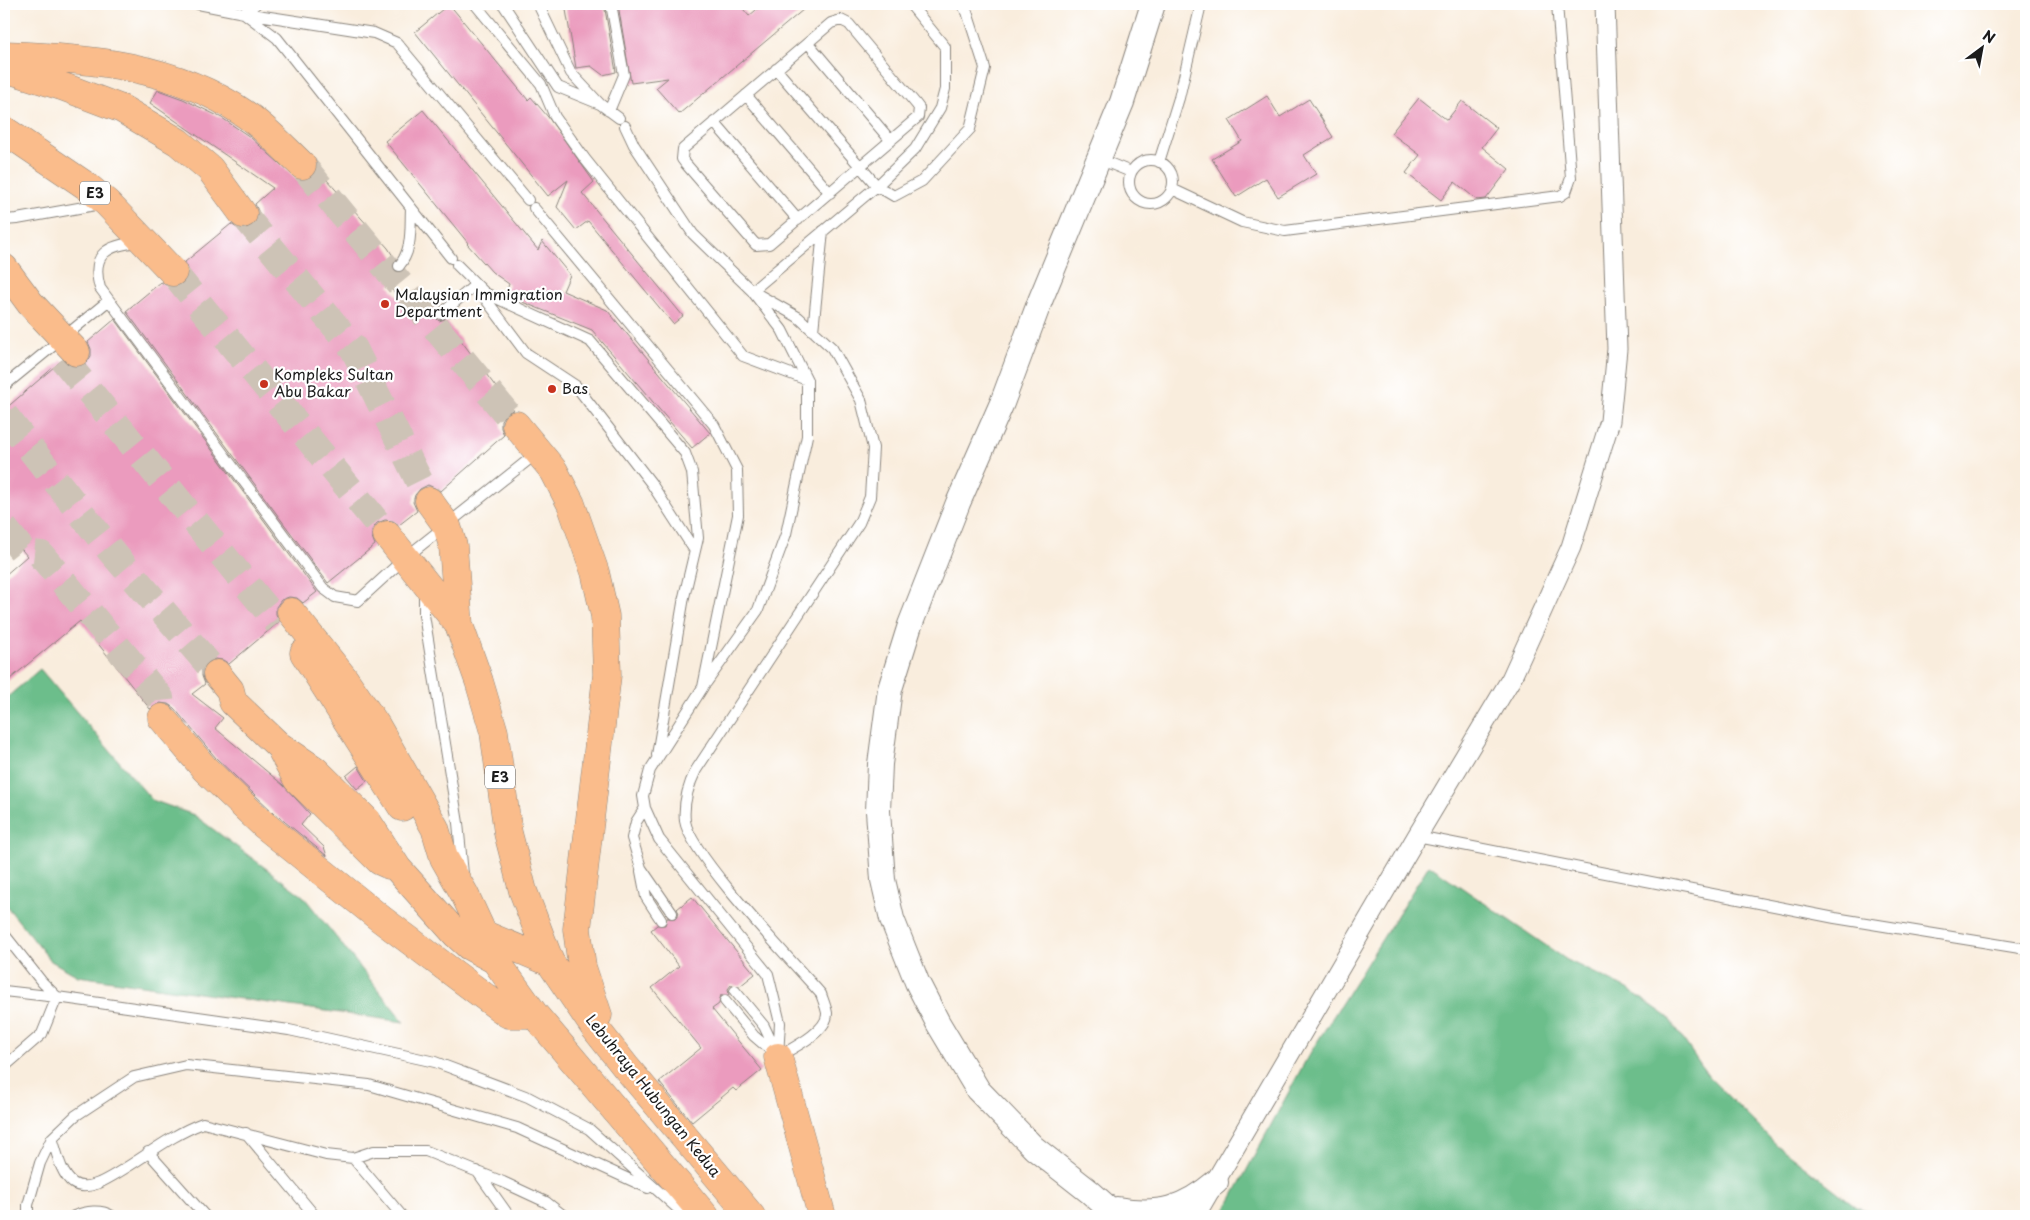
<svg xmlns="http://www.w3.org/2000/svg" width="2030" height="1220" font-family="'Playpen Sans',sans-serif">
<rect width="100%" height="100%" fill="#fff"/>
<filter id="ink" filterUnits="userSpaceOnUse"><feTurbulence type="fractalNoise" baseFrequency=".02" numOctaves="2"/><feDisplacementMap in="SourceGraphic" scale="10" xChannelSelector="R" yChannelSelector="G"/><feConvolveMatrix kernelMatrix="1 2 1 2 8 2 1 2 1" color-interpolation-filters="sRGB"/></filter>
<filter id="wash" filterUnits="userSpaceOnUse"><feTurbulence type="fractalNoise" baseFrequency=".0096" numOctaves="4" result="noise"/><feDisplacementMap in="SourceGraphic" scale="20" xChannelSelector="R" yChannelSelector="G"/><feGaussianBlur stdDeviation="1.12" result="paint"/><feColorMatrix in="noise" values="0 0 0 0 0 0 0 0 0 0 0 0 0 0 0 0 0 1.4 0 .05"/><feComposite in="paint" operator="in"/></filter>
<g filter="url(#wash)">
<rect width="100%" height="100%" fill="#f9eddd"/>
<path fill="#6cbe8b" stroke="#446d54" d="M 40,669 L 152,800 L 194,815 L 303,896 L 404,1022 L 78,976 L 51,961 L 4,903 L 4,700 Z
M 1429,865 L 1567,960 L 1628,989 L 1668,1017 L 1708,1076 L 1777,1145 L 1857,1207 L 1882,1216 L 1222,1216 L 1307,1058 Z"/>
<g id="blocks">
<path fill="#eb9bbe" d="M 449,4 L 528,100 L 531,97 L 548,117 L 594,182 L 582,193 L 683,316 L 673,324 L 588,221 L 576,230 L 557,207 L 568,180 L 548,196 L 415,32 Z
M 565,4 L 604,4 L 616,72 L 603,75 L 591,66 L 576,68 Z
M 618,4 L 739,4 L 749,16 L 763,4 L 810,4 L 679,114 L 656,88 L 668,78 L 631,83 Z
M 158,90 L 183,99 L 222,118 L 250,137 L 298,180 L 307,180 L 314,175 L 317,169 L 388,248 L 395,259 L 393,269 L 398,273 L 404,272 L 389,286 L 411,312 L 426,301 L 436,309 L 436,318 L 439,321 L 445,319 L 513,410 L 506,413 L 501,420 L 501,428 L 504,435 L 441,491 L 428,485 L 420,489 L 415,495 L 413,502 L 417,511 L 399,525 L 393,521 L 385,520 L 377,523 L 372,530 L 372,537 L 375,545 L 328,583 L 126,311 L 161,282 L 169,287 L 176,287 L 183,284 L 188,276 L 188,269 L 185,262 L 231,224 L 237,228 L 244,230 L 253,226 L 257,221 L 259,213 L 255,204 L 273,188 L 150,103 Z
M 1267,96 L 1280,117 L 1309,99 L 1333,137 L 1304,155 L 1316,174 L 1278,197 L 1266,178 L 1236,197 L 1212,159 L 1242,141 L 1229,120 Z
M 1419,98 L 1447,120 L 1462,101 L 1497,128 L 1482,147 L 1509,169 L 1486,199 L 1477,200 L 1455,182 L 1441,200 L 1406,173 L 1420,155 L 1391,133 Z
M 423,110 L 538,250 L 542,241 L 570,275 L 563,291 L 607,310 L 710,433 L 692,448 L 592,330 L 505,295 L 509,284 L 492,272 L 467,244 L 468,243 L 385,141 Z
M 115,319 L 317,592 L 303,603 L 297,598 L 289,597 L 281,600 L 276,607 L 276,614 L 279,622 L 229,664 L 223,660 L 215,659 L 207,662 L 202,669 L 202,676 L 205,684 L 192,694 L 223,718 L 215,728 L 283,785 L 310,814 L 301,825 L 324,847 L 327,856 L 274,813 L 216,758 L 174,708 L 168,704 L 160,703 L 150,709 L 80,621 L 4,684 L 4,576 L 27,556 L 4,528 L 4,410 L 62,360 L 72,367 L 79,367 L 86,364 L 91,356 L 91,349 L 88,342 Z
M 358,766 L 367,781 L 357,789 L 346,776 Z
M 692,897 L 755,974 L 740,986 L 731,985 L 728,989 L 729,995 L 721,995 L 719,1004 L 712,1009 L 762,1070 L 736,1091 L 733,1088 L 692,1122 L 659,1082 L 701,1048 L 652,988 L 679,966 L 651,930 L 657,925 L 665,925 L 667,918 L 676,918 L 679,913 L 677,909 Z"/>
</g>
</g>
<g filter="url(#ink)">
<use href="#blocks" fill-opacity="0" stroke="#8a847c" stroke-width="1"/>
<g fill="none" stroke-linecap="round" stroke-linejoin="round">
<path stroke="#cdc3b6" stroke-width="28" stroke-dasharray="28 14" stroke-linecap="butt" d="M 302,165 L 516,425
M 243,214 L 354,349 L 429,501
M 173,272 L 387,535
M 63,359 L 278,623
M 4,415 L 111,551 L 217,674
M 4,528 L 24,553 L 41,555 L 160,698 L 162,718"/>
<defs>
<path id="service" d="M 198,4 L 244,13 L 277,38 L 451,258
M 475,4 L 541,84 L 555,117 L 585,159 L 743,356 L 807,380
M 503,4 L 558,87 L 600,104
M 538,4 L 571,73 L 600,104 L 619,118
M 244,13 L 256,4
M 245,13 L 374,33 L 397,43 L 528,200
M 841,20 L 849,24 L 916,104 L 919,108 L 918,117 L 769,244 L 756,245 L 685,163 L 682,159 L 683,149 L 831,23 Z
M 808,43 L 891,141
M 776,69 L 877,186 L 894,196 L 922,181 L 970,129 L 985,68 L 967,12 L 961,4
M 746,95 L 830,193
M 609,111 L 624,75 L 611,4
M 714,122 L 798,220
M 625,126 L 634,145 L 693,234 L 752,291 L 782,330 L 807,380 L 807,436 L 786,534 L 758,610 L 706,683
M 1099,159 L 1131,172
M1129 182a22 22 0 1 1 44 0a22 22 0 1 1-44 0Z
M 1159,162 L 1179,98 L 1201,4
M 1172,189 L 1242,222 L 1285,231 L 1560,196 L 1566,192 L 1571,178 L 1557,4
M 534,208 L 714,425 L 737,470 L 738,515 L 703,687 L 650,770 L 643,796 L 645,808 L 636,822 L 632,838 L 641,868 L 672,913
M 4,220 L 17,219 L 101,204
M 139,242 C 108,245 90,253 100,288 L 323,588 L 335,597 L 358,601 L 405,558 L 537,453
M 457,265 L 485,293 L 590,341 L 685,453 L 692,472 L 698,538 L 684,597 L 657,755
M 399,266 C 413,249 410,228 411,208
M 441,314 L 475,285 L 526,353 L 576,386 L 651,483 L 695,551
M 813,331 L 823,231
M 4,386 L 108,301
M 424,591 L 424,615 L 458,823 L 463,874
M 645,808 L 659,839 L 768,974 L 780,1023 L 778,1056
M 1417,836 L 1835,918 L 2026,949
M 641,871 L 646,897 L 661,920
M 4,934 L 42,982 L 57,997
M 4,991 L 57,997 L 289,1030 L 435,1062 L 528,1097 L 589,1129 L 686,1216
M 735,991 L 764,1026 L 778,1056
M 725,1001 L 754,1036 L 774,1053
M 779,1056 C 793,1048 828,1031 827,1013 C 826,1007 823,1000 821,994 C 794,963 690,855 685,821 C 683,802 688,786 696,770 L 859,523 L 870,497 L 873,448 L 861,400 L 832,348 L 798,317 L 752,291 L 877,186 L 915,149 L 940,108 L 945,89 L 945,47 L 910,4
M 4,1067 L 42,1034 L 57,997
M 246,1133 L 315,1216
M 52,1138 C 57,1152 60,1173 73,1183 C 80,1188 91,1186 99,1183 C 135,1166 165,1137 203,1123 L 326,1155 L 353,1158 L 374,1151 L 426,1151 L 503,1182 L 546,1202 L 564,1216
M 148,1152 L 205,1216
M 353,1158 L 402,1216
M 477,1171 L 509,1216
M 28,1216 L 28,1205 L 40,1163 L 52,1138 L 75,1116 L 134,1077 L 186,1065 L 369,1085 L 517,1128 L 648,1188
M 74,1216 C 86,1211 101,1209 112,1216"/>
<path id="minor" d="M 1195,1216 L 1417,836 L 1511,679 L 1571,547 L 1610,421 L 1617,349 L 1605,4"/>
<path id="tertiary" d="M 1117,1209 C 1159,1216 1184,1209 1216,1182
M 1117,1216 L 1090,1192 L 1034,1148 L 978,1090 L 938,1023 L 917,982 L 892,919 L 883,880 L 878,811 L 880,764 L 890,689 L 910,625 L 958,503 L 1002,403 L 1040,301 L 1122,102 L 1153,4"/>
<path id="motorway" d="M 4,55 C 88,58 174,65 245,114 C 266,128 283,147 302,165
M 4,68 L 64,87 L 122,109 L 178,142 L 210,169 L 243,214
M 4,130 L 88,187 L 107,203 L 173,272
M 4,268 L 30,303 L 76,352
M 516,425 L 554,471 L 571,504 L 595,572 L 605,616 L 607,675 L 577,929 L 582,967 L 598,1015
M 429,501 L 447,526 L 453,546 L 459,625
M 387,535 L 459,625 L 479,681 L 494,732 L 508,833 L 523,891 L 550,962 L 595,1028 L 625,1066 L 751,1216
M 291,612 L 343,677 L 376,725 L 435,828 L 444,858 L 465,895 L 495,960 L 534,1014 L 705,1216
M 304,653 L 402,807
M 217,674 L 230,690 L 233,702 L 278,745 L 315,770 L 367,821 L 398,869 L 456,934 L 469,946 L 495,960
M 162,718 L 205,769 L 264,825 L 381,919 L 508,1014 L 534,1014
M 282,751 L 297,779 L 380,861 L 389,865
M 485,935 L 550,962
M 778,1057 L 822,1216"/>
</defs>
<use href="#service" stroke="#8a847c" stroke-width="12"/>
<use href="#minor" stroke="#8a847c" stroke-width="21"/>
<use href="#tertiary" stroke="#8a847c" stroke-width="26"/>
<use href="#motorway" stroke="#8a847c" stroke-width="29"/>
<use href="#service" stroke="#fff" stroke-width="10"/>
<use href="#minor" stroke="#fff" stroke-width="19"/>
<use href="#tertiary" stroke="#fff" stroke-width="24"/>
<use href="#motorway" stroke="#fabc8b" stroke-width="28"/>
</g>
</g>
<g fill="#c8321e" stroke="#fff" stroke-width="2">
<circle cx="385" cy="304" r="5"/>
<circle cx="264" cy="384" r="5"/>
<circle cx="552" cy="389" r="5"/>
</g>
<g text-anchor="middle" stroke-width="4.5" stroke-linejoin="round" paint-order="stroke">
<g fill="#fff" stroke="#606060" stroke-width="1">
<rect x="80" y="181.5" width="30" height="23" rx="4"/>
<rect x="485" y="765.5" width="30" height="23" rx="4"/>
</g>
<g font-size="14" font-weight="bold" fill="#1c1c1c">
<text x="95" y="198">E3</text>
<text x="500" y="782">E3</text>
</g>
<g font-size="15" fill="#1c1c1c" stroke="#fff" text-anchor="start">
<text x="395" y="300">Malaysian Immigration<tspan x="395" dy="17">Department</tspan></text>
<text x="274" y="380">Kompleks Sultan<tspan x="274" dy="17">Abu Bakar</tspan></text>
<text x="562" y="394">Bas</text>
</g>
<g font-size="15" fill="#1c1c1c" stroke="#fff">
<text transform="translate(653 1096) rotate(51)" y="5">Lebuhraya Hubungan Kedua</text>
</g>
</g>
<rect width="2030" height="1220" fill="none" stroke="#fff" stroke-width="20"/>
<g transform="translate(1982 48) rotate(32)" stroke="#ffffff" stroke-width="4" paint-order="stroke">
<path d="M0-4L9 19L0 12L-9 19Z" fill="#1c1c1c"/>
<text y="-8" font-size="14" font-weight="bold" text-anchor="middle" fill="#1c1c1c">N</text>
</g>
</svg>
